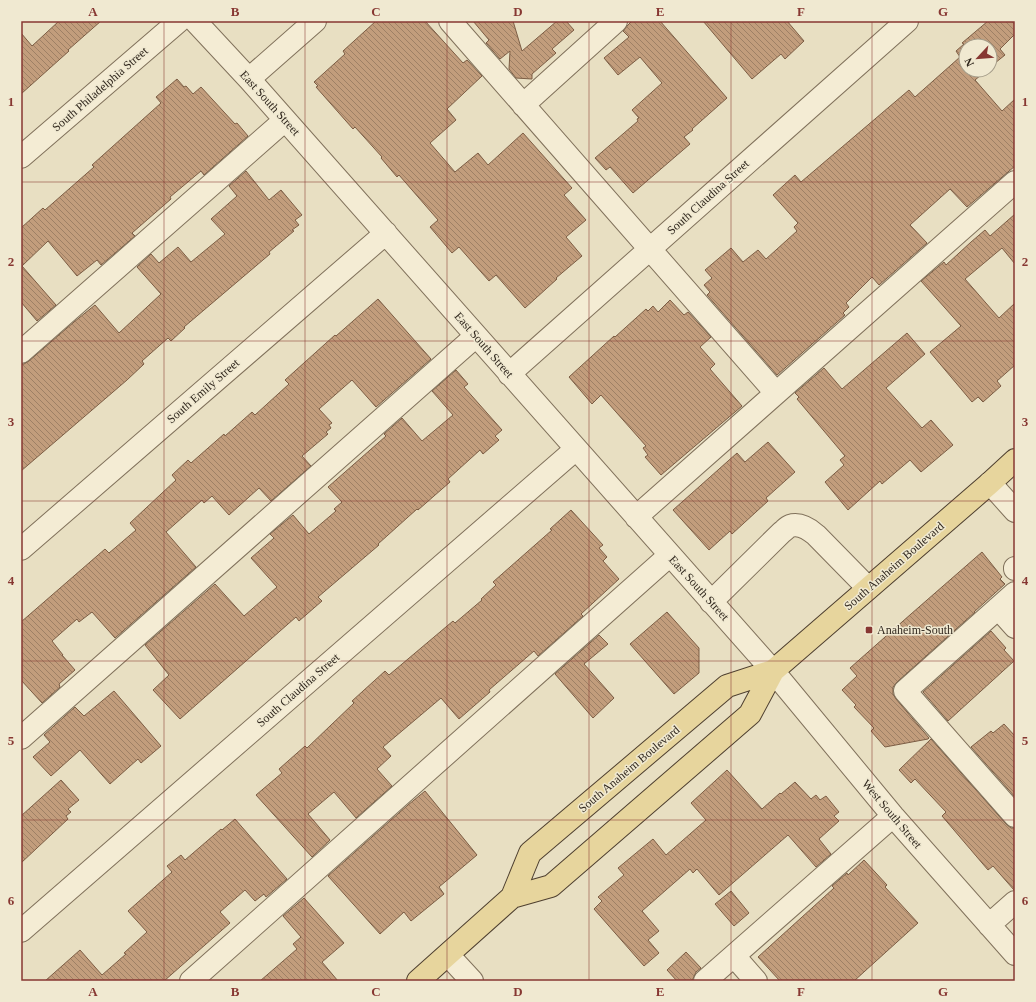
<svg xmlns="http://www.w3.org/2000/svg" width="1036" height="1002" font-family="Georgia,serif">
<defs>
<pattern id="building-back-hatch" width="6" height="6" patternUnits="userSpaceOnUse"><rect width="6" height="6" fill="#c29d7c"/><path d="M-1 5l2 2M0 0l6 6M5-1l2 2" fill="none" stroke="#9e8065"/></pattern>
</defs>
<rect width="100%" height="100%" fill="#e8dfc2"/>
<path fill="url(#building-back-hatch)" stroke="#7c5d44" d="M 59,21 L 101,21 L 68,50 L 69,51 L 21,94 L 21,33 L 32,46 Z
M 376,21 L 425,21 L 463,63 L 467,60 L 482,76 L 447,109 L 456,120 L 430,143 L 455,172 L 478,153 L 488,165 L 523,133 L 572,188 L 564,195 L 586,220 L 566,237 L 582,256 L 556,278 L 557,279 L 525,308 L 496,275 L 489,281 L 459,247 L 452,253 L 430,227 L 438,220 L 399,175 L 397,177 L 381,158 L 382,157 L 355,127 L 353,129 L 316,87 L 318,86 L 314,82 L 345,54 L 343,51 Z
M 473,21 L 513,21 L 522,51 L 557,21 L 566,21 L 574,30 L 552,49 L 556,53 L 532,74 L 532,79 L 516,78 L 509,69 L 510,51 L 500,59 L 486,43 L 489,40 Z
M 632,21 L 660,21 L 727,98 L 692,129 L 693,130 L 684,137 L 690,144 L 633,193 L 610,167 L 606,170 L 595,158 L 638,121 L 637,119 L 639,118 L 632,110 L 662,83 L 640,57 L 618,75 L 604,58 L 629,37 L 623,31 L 628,25 Z
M 703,21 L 787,21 L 804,41 L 785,59 L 781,54 L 752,79 Z
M 988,21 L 1015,21 L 1015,34 L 1000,49 L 1005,55 L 990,67 L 990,46 L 966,46 L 966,70 L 987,70 L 975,80 L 1002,111 L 1015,99 L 1015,166 L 967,207 L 950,189 L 910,225 L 927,243 L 879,285 L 872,277 L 846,303 L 849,307 L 843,313 L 845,315 L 777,375 L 707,295 L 710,292 L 704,285 L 712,278 L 705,270 L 731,248 L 743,262 L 758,250 L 766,259 L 797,231 L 794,227 L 798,223 L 773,195 L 795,175 L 801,182 L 909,90 L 915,97 L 960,57 L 956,51 L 964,44 L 962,43 Z
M 177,79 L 184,87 L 186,86 L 193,94 L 201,87 L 235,124 L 237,123 L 248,136 L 204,175 L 201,171 L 170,197 L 171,199 L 132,233 L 135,236 L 101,265 L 97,260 L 77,276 L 48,241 L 22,266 L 56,305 L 37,321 L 21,302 L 21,228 L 43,208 L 45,210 L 94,167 L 92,165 L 161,103 L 156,97 Z
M 246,171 L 269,200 L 281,190 L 302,215 L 295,220 L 299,225 L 292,230 L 294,231 L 269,252 L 270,254 L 184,327 L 185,328 L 171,341 L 168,338 L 142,361 L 144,364 L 127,380 L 21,471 L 21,364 L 24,364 L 29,361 L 74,322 L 95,305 L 119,333 L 161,294 L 137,267 L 151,254 L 159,263 L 178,247 L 191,262 L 225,234 L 211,219 L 237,196 L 229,186 Z
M 1015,214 L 1015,264 L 1002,248 L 965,279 L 999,318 L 1015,303 L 1015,365 L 997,381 L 1001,386 L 983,402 L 978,397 L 972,402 L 930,352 L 961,326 L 921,281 L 944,262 L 946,265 L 971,242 L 985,230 L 990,236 Z
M 378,299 L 431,359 L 376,407 L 352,380 L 319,409 L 332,423 L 329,425 L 331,428 L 326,432 L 328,434 L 302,456 L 311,466 L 271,501 L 259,488 L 229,515 L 212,496 L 204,503 L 202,500 L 166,532 L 196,567 L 115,638 L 92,612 L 79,622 L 77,619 L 52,641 L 63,655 L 62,655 L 75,670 L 59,684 L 60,687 L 42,703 L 21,680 L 21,622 L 105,549 L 109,553 L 136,530 L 130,523 L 176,480 L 172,475 L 188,460 L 191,463 L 224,434 L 225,436 L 252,412 L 255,415 L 289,384 L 285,380 L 335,335 L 336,336 Z
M 670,300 L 684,315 L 688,312 L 711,337 L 700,347 L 715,364 L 710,369 L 742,406 L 661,475 L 645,457 L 648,455 L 643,448 L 646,446 L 601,395 L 592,404 L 569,377 L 614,336 L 615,337 L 646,309 L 648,311 L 653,306 L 658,312 Z
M 907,333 L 925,354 L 886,388 L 922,428 L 931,420 L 953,445 L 921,472 L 910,460 L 882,484 L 880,481 L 848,510 L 825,482 L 844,465 L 840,460 L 845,456 L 797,399 L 799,397 L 795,393 L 824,368 L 842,389 Z
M 456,370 L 468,384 L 464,387 L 502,430 L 495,436 L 499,440 L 483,454 L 480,450 L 448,479 L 450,482 L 418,510 L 417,509 L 378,544 L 379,545 L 318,597 L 322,601 L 299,621 L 296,617 L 180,719 L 153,690 L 169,675 L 145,645 L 215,584 L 244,616 L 277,587 L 251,558 L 274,538 L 270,534 L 293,515 L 309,534 L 336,511 L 334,509 L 342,502 L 328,487 L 386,436 L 384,434 L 402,418 L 422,441 L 453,415 L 432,391 Z
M 768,442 L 795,472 L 766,498 L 768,501 L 732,534 L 730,531 L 709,550 L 673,510 L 737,453 L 745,462 Z
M 571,510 L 603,545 L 599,548 L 607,557 L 603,561 L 619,579 L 581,614 L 583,616 L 538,656 L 534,651 L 489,690 L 490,692 L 459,719 L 441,698 L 383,747 L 391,756 L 377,769 L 392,786 L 356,818 L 334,792 L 308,814 L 330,840 L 312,857 L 256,795 L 282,773 L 279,769 L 305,746 L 307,748 L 354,703 L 352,701 L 385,671 L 389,675 L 453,621 L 455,623 L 482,600 L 481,599 L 496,585 L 493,582 L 552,530 L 550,529 Z
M 982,552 L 1002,577 L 1000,579 L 1005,584 L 974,612 L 975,612 L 897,682 L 893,687 L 893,694 L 896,699 L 929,738 L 928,739 L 885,747 L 871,731 L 874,728 L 854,707 L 856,705 L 842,690 L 857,676 L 850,668 L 911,614 Z
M 667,612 L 699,648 L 699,673 L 674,694 L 630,644 Z
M 991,631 L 1006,648 L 1004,650 L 1014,661 L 948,721 L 923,692 Z
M 599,635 L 608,644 L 584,664 L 614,698 L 593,718 L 555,674 Z
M 114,691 L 161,746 L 141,763 L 138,759 L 110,784 L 80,750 L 51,776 L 33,757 L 50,742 L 44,735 L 75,707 L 84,716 Z
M 1004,724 L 1015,736 L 1015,797 L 971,747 L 991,731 L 993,733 Z
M 931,739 L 1006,824 L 1011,828 L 1015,828 L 1015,890 L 1014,890 L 993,866 L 988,870 L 942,816 L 946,812 L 915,779 L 911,783 L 899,770 Z
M 727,770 L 762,809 L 780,793 L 781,794 L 795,782 L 811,799 L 816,795 L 820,800 L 826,796 L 839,812 L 834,816 L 839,821 L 819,839 L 831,854 L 816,867 L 788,835 L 719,895 L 697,869 L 693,873 L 690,869 L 642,911 L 659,931 L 648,940 L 659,953 L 644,966 L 594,909 L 602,901 L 598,897 L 624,875 L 618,868 L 653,839 L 666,855 L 706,820 L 691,803 Z
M 61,780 L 79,800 L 68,809 L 71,812 L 66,816 L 68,819 L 21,863 L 21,816 Z
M 425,791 L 477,855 L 439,887 L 444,894 L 411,921 L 404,912 L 380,934 L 328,876 L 408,805 Z
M 235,819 L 287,879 L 266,897 L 264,894 L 255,901 L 245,890 L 220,912 L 230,923 L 164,981 L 45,981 L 80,950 L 102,975 L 126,954 L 124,953 L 147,932 L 128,911 L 172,872 L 167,866 L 181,855 L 185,860 L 221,829 L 222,830 Z
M 864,860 L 887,885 L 885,887 L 918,923 L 854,981 L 780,981 L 758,957 L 834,888 L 832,886 L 847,873 L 848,875 Z
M 731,891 L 749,913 L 734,926 L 715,904 Z
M 304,898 L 344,943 L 322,962 L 338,981 L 260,981 L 297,949 L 293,944 L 301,937 L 283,916 Z
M 686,952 L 701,968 L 696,972 L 692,981 L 677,981 L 667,970 Z"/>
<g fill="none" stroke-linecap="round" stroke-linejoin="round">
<defs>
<path id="minor" d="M 195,21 L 249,79 L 773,671 L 893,816 L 1015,954
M 450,21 L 776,393
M 249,79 L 315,21
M 523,105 L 616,21
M 21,157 L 179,21
M 21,352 L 285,120
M 509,374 L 907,21
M 990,483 L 1015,511
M 636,517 L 1015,182
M 21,549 L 386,233
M 1015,568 L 1015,569
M 1015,593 L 905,691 L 1015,816
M 711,602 L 782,532 C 784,531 787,527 790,526 C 799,523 809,529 816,535 L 868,588
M 998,608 L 1015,627
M 21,738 L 476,336
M 989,925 L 1015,902
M 21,931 L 576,449
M 448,955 L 472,981
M 734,956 L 756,981
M 191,981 L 670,555
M 705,981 L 893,816"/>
<path id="major" d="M 512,897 L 551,886 L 750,714 L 773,671 L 990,483 L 1015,460
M 418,981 L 512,897 L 530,853 L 727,686 L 773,671"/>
</defs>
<use href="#minor" stroke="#80715b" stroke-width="24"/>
<use href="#major" stroke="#4e3f2f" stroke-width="24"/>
<use href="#minor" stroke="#f4ecd4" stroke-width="22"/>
<use href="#major" stroke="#e7d59d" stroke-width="22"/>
</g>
<path fill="none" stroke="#873732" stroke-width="1" stroke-opacity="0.55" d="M 164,21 L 164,981M 305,21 L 305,981M 447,21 L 447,981M 589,21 L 589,981M 731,21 L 731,981M 872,21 L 872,981M 21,182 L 1015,182M 21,341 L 1015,341M 21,501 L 1015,501M 21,661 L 1015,661M 21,820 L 1015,820"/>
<rect fill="#873732" stroke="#f0e9d1" stroke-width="1.5" x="865" y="626" width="8" height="8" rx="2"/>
<g text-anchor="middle" stroke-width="3" stroke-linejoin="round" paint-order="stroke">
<g font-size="12" fill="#31281e" stroke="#f0e9d1">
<text transform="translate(100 89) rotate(-41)" y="4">South Philadelphia Street</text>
<text transform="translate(270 103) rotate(48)" y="4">East South Street</text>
<text transform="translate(708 197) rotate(-42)" y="4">South Claudina Street</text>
<text transform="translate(484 345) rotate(49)" y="4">East South Street</text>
<text transform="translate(203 391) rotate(-41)" y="4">South Emily Street</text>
<text transform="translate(894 566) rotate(-41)" y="4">South Anaheim Boulevard</text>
<text transform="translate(699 588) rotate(48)" y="4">East South Street</text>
<text transform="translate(298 690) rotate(-41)" y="4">South Claudina Street</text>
<text transform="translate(629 769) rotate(-40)" y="4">South Anaheim Boulevard</text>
<text transform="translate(892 814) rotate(50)" y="4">West South Street</text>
</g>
<g font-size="12" fill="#31281e" stroke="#f0e9d1" text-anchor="start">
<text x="877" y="634">Anaheim-South</text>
</g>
</g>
<rect width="1036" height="1002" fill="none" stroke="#f0e9d1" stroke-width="44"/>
<g transform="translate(978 58) rotate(244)"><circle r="19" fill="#f0e9d1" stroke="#a49c89"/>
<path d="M0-3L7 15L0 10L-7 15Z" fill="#873732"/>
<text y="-6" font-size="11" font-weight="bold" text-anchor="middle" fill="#31281e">N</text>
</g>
<rect x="22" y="22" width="992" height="958" fill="none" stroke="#873732" stroke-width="1.5"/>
<g font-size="13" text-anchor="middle" font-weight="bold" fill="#873732">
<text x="93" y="16">A</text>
<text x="235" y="16">B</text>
<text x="376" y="16">C</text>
<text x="518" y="16">D</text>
<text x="660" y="16">E</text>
<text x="801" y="16">F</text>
<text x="943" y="16">G</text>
<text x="11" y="106">1</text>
<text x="1025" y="106">1</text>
<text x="11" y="266">2</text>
<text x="1025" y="266">2</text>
<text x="11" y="426">3</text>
<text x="1025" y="426">3</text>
<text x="11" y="585">4</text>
<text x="1025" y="585">4</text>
<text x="11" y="745">5</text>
<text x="1025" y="745">5</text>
<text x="11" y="905">6</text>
<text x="1025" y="905">6</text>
<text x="93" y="996">A</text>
<text x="235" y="996">B</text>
<text x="376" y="996">C</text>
<text x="518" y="996">D</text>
<text x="660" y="996">E</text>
<text x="801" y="996">F</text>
<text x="943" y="996">G</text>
</g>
</svg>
